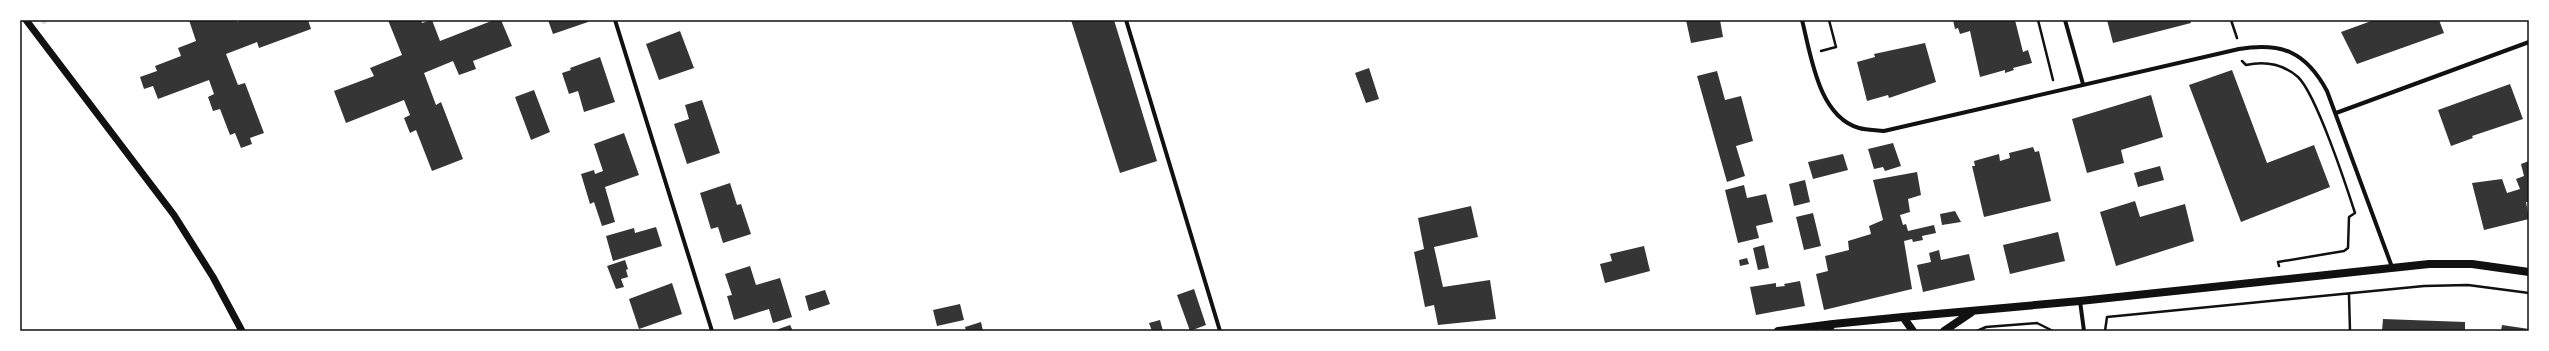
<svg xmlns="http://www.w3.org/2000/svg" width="2549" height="351" font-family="'Open Sans',sans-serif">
<rect width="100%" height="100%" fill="#fff"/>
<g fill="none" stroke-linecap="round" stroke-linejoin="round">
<path stroke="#d9d9d9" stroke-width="6" d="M 44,21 L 45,20"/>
</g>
<path fill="#353535" d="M 189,20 L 236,20 L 237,22 L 243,20 L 308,20 L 311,29 L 259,48 L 257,42 L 226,54 L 238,85 L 245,83 L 264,133 L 250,138 L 252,144 L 241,148 L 235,133 L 230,135 L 220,109 L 213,111 L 208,97 L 214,94 L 209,80 L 158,99 L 153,86 L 144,89 L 140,77 L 157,71 L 155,66 L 181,56 L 178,48 L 196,41 Z
M 388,20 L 421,20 L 422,23 L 432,20 L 440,41 L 494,20 L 501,20 L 512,46 L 473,61 L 476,69 L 459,75 L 453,61 L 424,73 L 436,105 L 441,102 L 463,159 L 432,171 L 416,130 L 410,133 L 404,118 L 410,115 L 404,100 L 346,123 L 334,91 L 374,76 L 370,68 L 402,55 Z
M 548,20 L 588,20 L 588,22 L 553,34 Z
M 1071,20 L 1114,20 L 1157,161 L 1120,173 Z
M 1686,20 L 1720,20 L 1723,37 L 1691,43 Z
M 1953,20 L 2015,20 L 2023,52 L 2028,50 L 2032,63 L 2013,68 L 2014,70 L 2005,73 L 2005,70 L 1980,77 L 1970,31 L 1960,34 L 1958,28 L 1955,29 Z
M 2107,20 L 2190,20 L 2191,23 L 2113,43 Z
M 2374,20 L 2439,20 L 2444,33 L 2357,64 L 2341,32 Z
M 680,31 L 694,68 L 659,80 L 646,44 Z
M 1925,43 L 1936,82 L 1889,98 L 1888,95 L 1867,101 L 1857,62 L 1875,57 L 1874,54 Z
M 600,57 L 615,102 L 584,112 L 578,91 L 569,94 L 562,73 L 571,70 L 570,68 Z
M 1369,68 L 1379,99 L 1366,103 L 1355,73 Z
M 2232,70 L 2267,163 L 2314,145 L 2330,187 L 2241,222 L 2189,85 Z
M 1717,71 L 1725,100 L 1741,96 L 1753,141 L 1736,146 L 1745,176 L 1727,182 L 1697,76 Z
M 2510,84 L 2523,119 L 2472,136 L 2473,138 L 2451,146 L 2438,110 Z
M 534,90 L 550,132 L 531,140 L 515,97 Z
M 2151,95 L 2163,137 L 2121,150 L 2124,163 L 2087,173 L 2072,119 Z
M 702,100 L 720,153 L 687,164 L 674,124 L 689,119 L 685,105 Z
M 624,133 L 639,175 L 605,187 L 615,222 L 602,226 L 594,202 L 590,204 L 581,174 L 594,170 L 595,174 L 603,171 L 594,144 Z
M 1893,143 L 1901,166 L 1885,171 L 1883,167 L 1874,169 L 1868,149 Z
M 2033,147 L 2035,152 L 2039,151 L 2051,201 L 1984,217 L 1972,166 L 1975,166 L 1974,161 L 1999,154 L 2000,161 L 2010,158 L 2009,153 Z
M 1843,154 L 1848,170 L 1813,179 L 1808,162 Z
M 2529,161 L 2529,202 L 2526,202 L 2529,219 L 2484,230 L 2472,183 L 2502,179 L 2507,193 L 2520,189 L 2516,179 L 2524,176 L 2521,164 Z
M 2160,166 L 2164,180 L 2138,187 L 2134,173 Z
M 1917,172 L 1921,195 L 1908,199 L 1910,212 L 1900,215 L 1903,225 L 1906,224 L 1908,231 L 1934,225 L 1936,233 L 1922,236 L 1923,240 L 1913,242 L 1912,239 L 1904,241 L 1912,289 L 1824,310 L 1816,274 L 1828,271 L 1825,256 L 1849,250 L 1848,241 L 1871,234 L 1869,226 L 1883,220 L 1873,180 Z
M 1805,180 L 1810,202 L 1794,206 L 1789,184 Z
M 730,183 L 737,205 L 741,204 L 751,234 L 723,243 L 718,227 L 711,229 L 700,193 Z
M 1744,185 L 1747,198 L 1766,194 L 1773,222 L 1756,226 L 1759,238 L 1738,243 L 1725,190 Z
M 2135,201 L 2140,217 L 2185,204 L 2194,241 L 2116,266 L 2100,212 Z
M 1471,206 L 1478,237 L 1434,247 L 1443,287 L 1490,280 L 1496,319 L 1438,325 L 1434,305 L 1425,307 L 1414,252 L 1424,249 L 1418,218 Z
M 1955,211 L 1961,222 L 1942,225 L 1940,214 Z
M 1813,213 L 1821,246 L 1804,250 L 1796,217 Z
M 656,227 L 662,246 L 613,261 L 606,236 L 634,228 L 635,233 Z
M 2058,232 L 2065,261 L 2010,274 L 2003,245 Z
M 1764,245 L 1769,268 L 1758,270 L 1753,248 Z
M 1644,246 L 1650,271 L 1605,283 L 1600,264 L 1612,261 L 1610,254 Z
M 1939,250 L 1941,260 L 1969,254 L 1975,280 L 1923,292 L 1917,265 L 1931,262 L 1929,253 Z
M 1747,258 L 1749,264 L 1740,266 L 1739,260 Z
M 625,260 L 628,269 L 626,270 L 628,277 L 621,279 L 624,287 L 616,289 L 607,266 Z
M 750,266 L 756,285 L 780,278 L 792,317 L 773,323 L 769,309 L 734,320 L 727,296 L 732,295 L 725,274 Z
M 1800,281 L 1805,306 L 1756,315 L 1750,287 L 1776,283 L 1776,287 L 1785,286 L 1784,284 Z
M 672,283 L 682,314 L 639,329 L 629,299 Z
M 1194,289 L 1206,325 L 1190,331 L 1177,295 Z
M 825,290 L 830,304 L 809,311 L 805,296 Z
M 960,304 L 964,320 L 937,326 L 933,310 Z
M 2383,319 L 2465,322 L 2465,331 L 2382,331 Z
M 1160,320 L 1163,331 L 1152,331 L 1149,323 Z
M 981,322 L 983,331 L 966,331 L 965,327 Z
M 790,325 L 793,331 L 773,331 Z
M 2502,325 L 2529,329 L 2529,331 L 2501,331 Z"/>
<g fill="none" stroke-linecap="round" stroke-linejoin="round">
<path stroke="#111" stroke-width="2.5" d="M 2038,20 L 2053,80
M 2231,20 L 2237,38
M 1821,51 L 1836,47 L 1829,20
M 2242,61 L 2246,65 C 2265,61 2283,64 2298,77 C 2316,94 2346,185 2355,213 L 2349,217 L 2348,248 L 2344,251 L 2278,262 L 2279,266
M 2349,295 L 2350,331
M 1977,331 L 1986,327 L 2037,323 L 2053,331
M 2105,331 L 2107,317 L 2424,286 L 2468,285 L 2529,293"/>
<path stroke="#111" stroke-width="4" d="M 615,20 L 712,331
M 1126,20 L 1220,331
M 1802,20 C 1811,55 1818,116 1859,128 C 1866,130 1876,130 1884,131 L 2239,49 C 2282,42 2306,52 2327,91 L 2392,267
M 2065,20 L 2083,84
M 2336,113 L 2529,42
M 2080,301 L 2084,331"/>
<path stroke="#111" stroke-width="7" d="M 26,20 L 174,215 L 213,277 L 242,331"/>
<path stroke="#111" stroke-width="8" d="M 1903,317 L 2080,301 L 2429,264 L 2472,264 L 2529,272
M 1778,331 L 1833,324
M 1826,331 L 1833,324 L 1903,317 L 1913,331
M 1944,331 L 1972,312"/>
</g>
<rect width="2549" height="351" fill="none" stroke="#ffffff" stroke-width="42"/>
<rect x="21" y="21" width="2507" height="309" fill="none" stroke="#111" stroke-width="1.5"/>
</svg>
